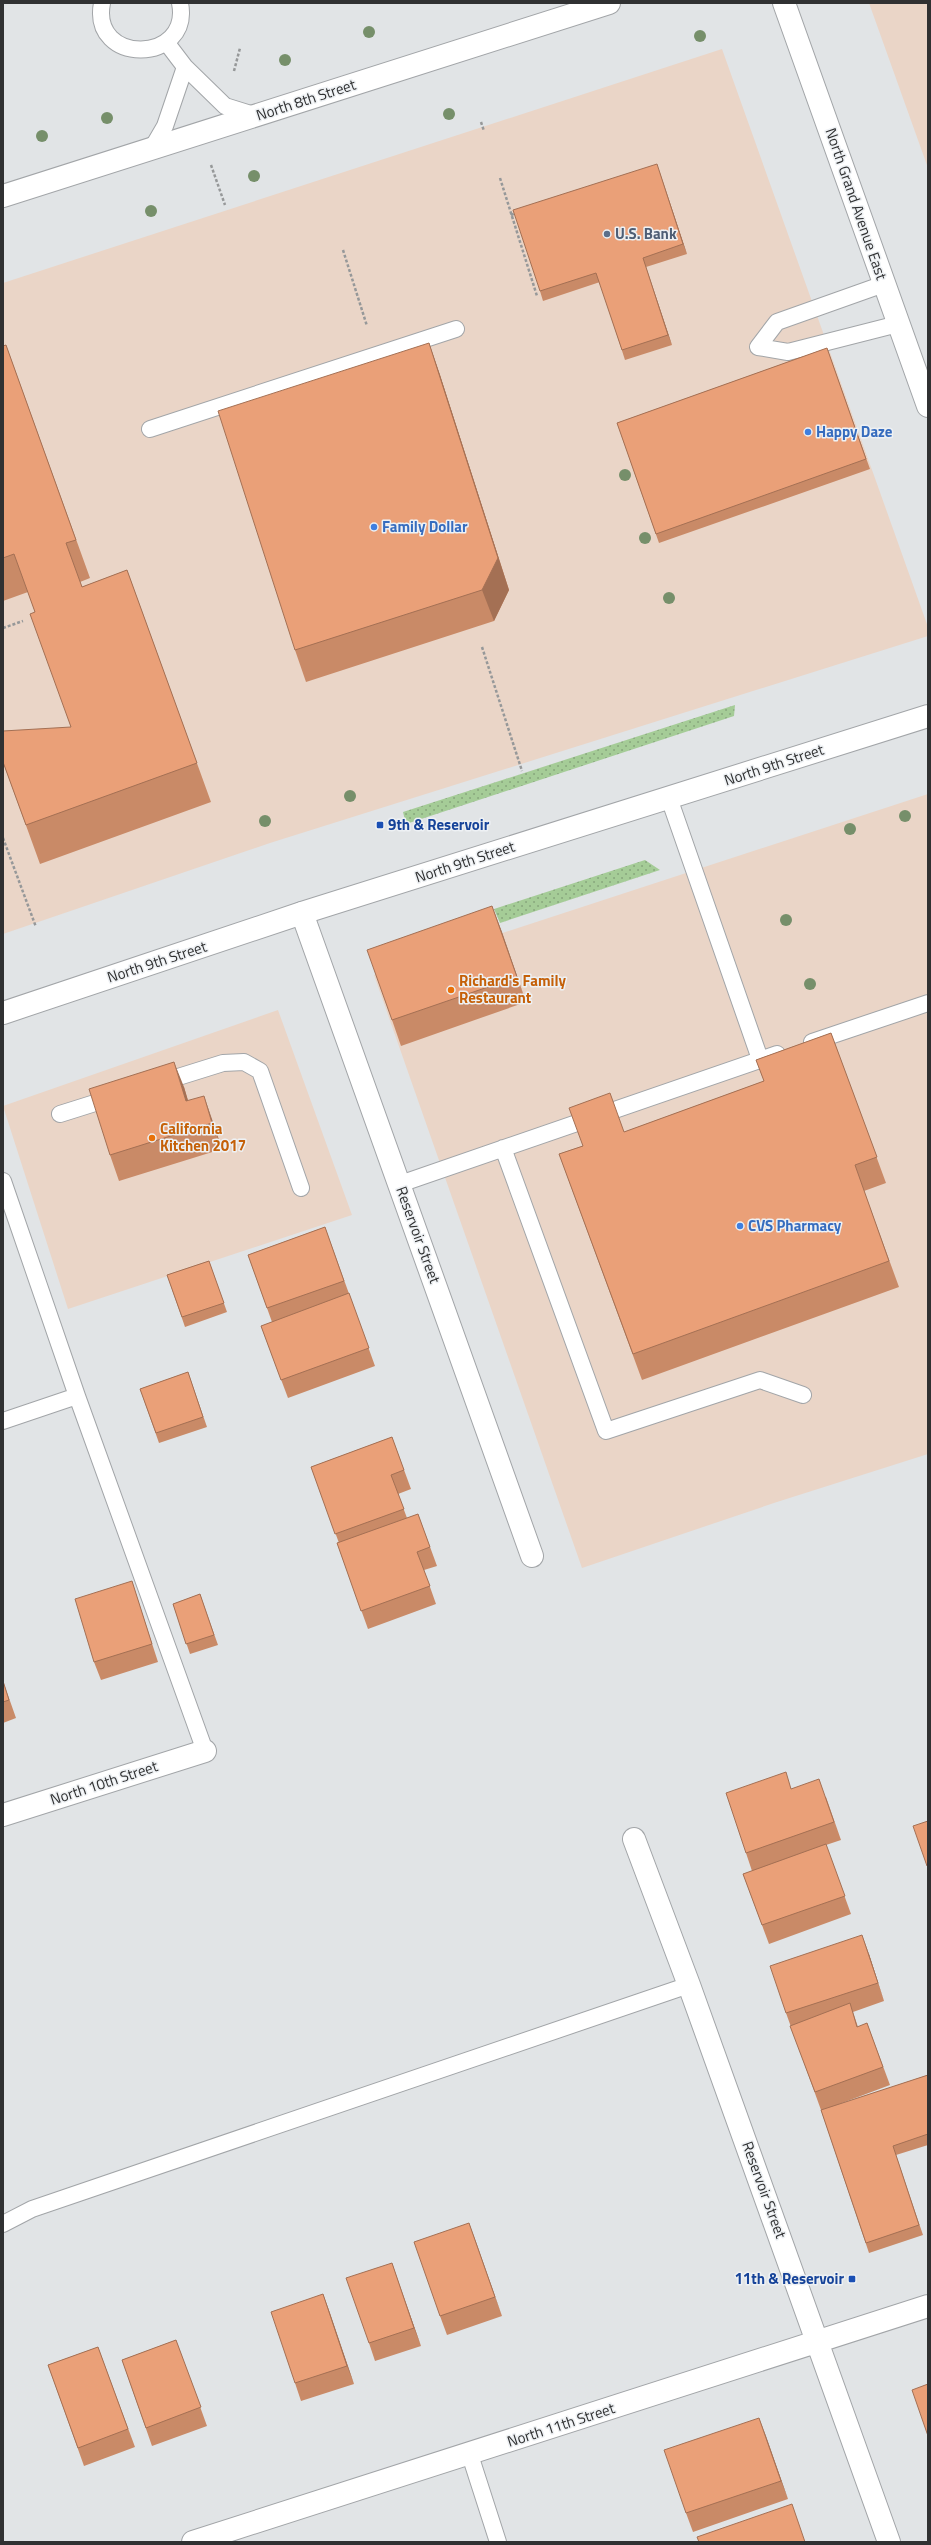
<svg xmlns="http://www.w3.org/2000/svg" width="931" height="2545" font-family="'Titillium Web',sans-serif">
<defs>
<pattern id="grass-dots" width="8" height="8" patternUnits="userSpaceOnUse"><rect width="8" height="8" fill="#a5cc97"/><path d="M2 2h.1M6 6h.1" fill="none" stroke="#87a67c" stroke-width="1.8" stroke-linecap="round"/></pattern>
</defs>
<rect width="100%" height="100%" fill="#e1e4e6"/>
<path fill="#ead5c7" d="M 869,3 L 928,3 L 928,168 Z
M 722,49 L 928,627 L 928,636 L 270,843 L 3,934 L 3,283 Z
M 928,794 L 928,1454 L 777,1502 L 582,1568 L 374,975 Z
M 278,1010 L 352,1215 L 68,1309 L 3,1106 Z"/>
<path fill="url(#grass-dots)" d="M 735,705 L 734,716 L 406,824 L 403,812 Z
M 645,860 L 660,870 L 500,923 L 494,909 Z"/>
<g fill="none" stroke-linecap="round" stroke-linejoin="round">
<defs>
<path id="service" d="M 102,3 C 90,66 192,64 180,3
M 166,42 L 185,67 L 225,106 L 257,116
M 151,150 L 165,126 L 185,67
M 884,284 L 777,322 L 758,347 L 788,352 L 898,324
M 150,429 L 456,329
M 669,798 L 760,1059
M 812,1042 L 928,1003
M 159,1083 L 223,1063 L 244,1062 L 260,1071 L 301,1188
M 60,1114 L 114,1097
M 503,1148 L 606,1431 L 760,1380 L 803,1395
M 3,1181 L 77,1396 L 205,1751
M 400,1184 L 777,1054
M 3,1421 L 77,1396
M 3,2224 L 32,2209 L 689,1985
M 470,2455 L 498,2542"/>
<path id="minor" d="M 3,196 L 609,3
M 302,913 L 532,1556
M 3,1815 L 205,1751
M 634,1839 L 689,1985 L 889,2542
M 193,2542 L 928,2306"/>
<path id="secondary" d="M 784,3 L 928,406"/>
<path id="primary" d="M 3,1013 L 302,913 L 928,716"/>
</defs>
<use href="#service" stroke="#a2a5a8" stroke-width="18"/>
<use href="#minor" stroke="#a2a5a8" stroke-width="24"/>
<use href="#secondary" stroke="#a2a5a8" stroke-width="24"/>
<use href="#primary" stroke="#a2a5a8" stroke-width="24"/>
<path stroke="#969899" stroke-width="2.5" stroke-dasharray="3 2" stroke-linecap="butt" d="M 234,71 L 240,48
M 481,122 L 484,131
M 211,165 L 225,205
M 500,178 L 537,296
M 511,215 L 518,212
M 343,250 L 367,326
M 3,628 L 23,621
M 482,647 L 522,771
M 3,838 L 36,927"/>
<use href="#service" stroke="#fff" stroke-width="16"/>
<use href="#minor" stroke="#fff" stroke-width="22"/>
<use href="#secondary" stroke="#fff" stroke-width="22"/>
<use href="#primary" stroke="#fff" stroke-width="22"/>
</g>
<g fill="#768f6a">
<circle cx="369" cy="32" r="6"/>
<circle cx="700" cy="36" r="6"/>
<circle cx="285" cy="60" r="6"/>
<circle cx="449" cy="114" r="6"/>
<circle cx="107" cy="118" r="6"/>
<circle cx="42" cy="136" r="6"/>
<circle cx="254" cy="176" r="6"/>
<circle cx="151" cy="211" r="6"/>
<circle cx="625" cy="475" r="6"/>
<circle cx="645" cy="538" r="6"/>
<circle cx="669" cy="598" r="6"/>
<circle cx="350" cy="796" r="6"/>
<circle cx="905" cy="816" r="6"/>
<circle cx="265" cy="821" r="6"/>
<circle cx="850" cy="829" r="6"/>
<circle cx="786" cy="920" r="6"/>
<circle cx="810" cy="984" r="6"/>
</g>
<path fill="#c98a67" d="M 660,173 L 687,254 L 646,267 L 672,345 L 625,360 L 600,282 L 543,301 L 540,291 Z
M 429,343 L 440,375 L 509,590 L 494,621 L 306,682 L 295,650 Z
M 6,345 L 90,578 L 80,582 L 82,587 L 127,570 L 211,802 L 40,864 L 3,762 L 71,727 L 35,612 L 28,592 L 3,601 L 3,346 Z
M 827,348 L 870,469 L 659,543 L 617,423 Z
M 492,906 L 526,1002 L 401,1046 L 392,1020 Z
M 831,1033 L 886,1183 L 864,1191 L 899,1287 L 642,1380 L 559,1154 L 624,1132 L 764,1081 L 756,1060 Z
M 184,1087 L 188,1101 L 213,1122 L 222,1149 L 119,1181 L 110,1155 Z
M 325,1227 L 375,1366 L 288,1398 L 261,1326 L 272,1322 L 248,1255 Z
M 209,1261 L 227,1312 L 185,1327 L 167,1275 Z
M 188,1372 L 207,1427 L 159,1443 L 140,1389 Z
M 392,1437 L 411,1489 L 398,1494 L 407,1518 L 418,1514 L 437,1566 L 424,1570 L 436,1604 L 368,1629 L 337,1543 L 339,1543 L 311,1467 Z
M 132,1581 L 138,1600 L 158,1662 L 101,1680 L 94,1662 Z
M 200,1594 L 218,1645 L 190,1654 L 173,1604 Z
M 3,1681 L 16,1718 L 3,1723 Z
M 792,1789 L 826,1797 L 841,1840 L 826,1845 L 851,1914 L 769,1944 L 743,1874 L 752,1871 L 746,1853 Z
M 869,1954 L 884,2001 L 853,2012 L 858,2027 L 867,2023 L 890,2085 L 834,2106 L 928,2075 L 928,2145 L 896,2155 L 923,2235 L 869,2253 L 821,2110 L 786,2013 Z
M 469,2223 L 502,2316 L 447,2335 L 440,2316 Z
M 392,2263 L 421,2346 L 375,2361 L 369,2343 Z
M 323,2294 L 354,2384 L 301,2401 L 295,2383 Z
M 176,2340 L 207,2426 L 152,2446 L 122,2360 Z
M 98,2347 L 135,2447 L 84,2466 L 48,2365 Z
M 759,2418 L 788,2499 L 693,2532 L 686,2513 Z"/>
<path fill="#a47054" d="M 657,164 L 687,254 L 683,244 Z
M 643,258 L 672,345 L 668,335 Z
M 429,343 L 440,375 L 509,590 L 494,621 L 482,590 Z
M 492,906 L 502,932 L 526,1002 L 517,977 Z
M 174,1062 L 184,1087 L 196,1127 L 186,1101 Z
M 204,1096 L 213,1122 L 222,1149 L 212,1123 Z
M 862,1935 L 869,1954 L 884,2001 Z
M 469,2223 L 476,2242 L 502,2316 L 495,2297 Z
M 392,2263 L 398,2281 L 421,2346 L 414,2328 Z
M 323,2294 L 330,2313 L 354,2384 L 347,2366 Z
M 759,2418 L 766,2436 L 788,2499 L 781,2481 Z"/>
<path fill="#eaa078" stroke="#a47054" d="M 657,164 L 683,244 L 643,258 L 668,335 L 622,350 L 596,273 L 540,291 L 513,210 Z
M 429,343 L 498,558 L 482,590 L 295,650 L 218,411 Z
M 6,345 L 76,540 L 66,543 L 82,587 L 127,570 L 197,763 L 26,825 L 3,762 L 3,731 L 71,727 L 30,614 L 35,612 L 14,554 L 3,558 L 3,346 Z
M 827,348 L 866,459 L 656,534 L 617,423 Z
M 492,906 L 517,977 L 392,1020 L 367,950 Z
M 831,1033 L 877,1157 L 855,1165 L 889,1261 L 633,1354 L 559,1154 L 583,1146 L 569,1108 L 610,1093 L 624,1132 L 764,1081 L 756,1060 Z
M 174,1062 L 186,1101 L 204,1096 L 212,1123 L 110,1155 L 89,1089 Z
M 325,1227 L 344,1281 L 267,1308 L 248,1255 Z
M 209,1261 L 224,1303 L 182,1317 L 167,1275 Z
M 349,1293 L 369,1348 L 281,1380 L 261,1326 Z
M 188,1372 L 203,1417 L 156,1433 L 140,1389 Z
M 392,1437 L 404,1470 L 391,1475 L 404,1509 L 335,1534 L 311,1467 Z
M 418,1514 L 430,1547 L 417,1552 L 430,1586 L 361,1611 L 337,1543 Z
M 132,1581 L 152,1644 L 94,1662 L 75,1599 Z
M 200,1594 L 214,1635 L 186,1644 L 173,1604 Z
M 3,1681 L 9,1700 L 3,1702 Z
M 786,1772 L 791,1789 L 819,1779 L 834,1822 L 746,1853 L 726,1793 Z
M 928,1821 L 928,1866 L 927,1866 L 913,1826 Z
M 826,1844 L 845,1896 L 762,1925 L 743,1874 Z
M 862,1935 L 878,1983 L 786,2013 L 770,1966 Z
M 850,2003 L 857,2027 L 867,2023 L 883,2067 L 815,2092 L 790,2026 Z
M 928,2075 L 928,2134 L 893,2146 L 919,2225 L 866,2243 L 821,2110 Z
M 469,2223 L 495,2297 L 440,2316 L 414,2242 Z
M 392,2263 L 414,2328 L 369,2343 L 346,2278 Z
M 323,2294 L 347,2366 L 295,2383 L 271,2312 Z
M 176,2340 L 201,2407 L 146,2428 L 122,2360 Z
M 98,2347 L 128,2429 L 78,2448 L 48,2365 Z
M 928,2384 L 928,2436 L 912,2390 Z
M 759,2418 L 781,2481 L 686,2513 L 664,2450 Z
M 792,2504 L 805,2542 L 699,2542 L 697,2537 Z"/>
<circle fill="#5c6f8a" stroke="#eef1f4" stroke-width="1.5" cx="607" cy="234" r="4"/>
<g fill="#3f7fe0" stroke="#eef1f4" stroke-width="1.5">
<circle cx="808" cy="432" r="4"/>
<circle cx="374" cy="527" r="4"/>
<circle cx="740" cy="1226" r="4"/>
</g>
<g fill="#1a4fb4" stroke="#eef1f4" stroke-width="1.5">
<rect x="376" y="821" width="8" height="8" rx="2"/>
<rect x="848" y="2275" width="8" height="8" rx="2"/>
</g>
<g fill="#e8710a" stroke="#eef1f4" stroke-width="1.5">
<circle cx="451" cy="990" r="4"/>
<circle cx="152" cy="1138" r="4"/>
</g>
<g text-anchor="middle" stroke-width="3" stroke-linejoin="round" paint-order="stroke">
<g font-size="15" fill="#303132" stroke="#eef1f4">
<text transform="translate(306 100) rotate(-18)" y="5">North 8th Street</text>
<text transform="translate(856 204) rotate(71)" y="5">North Grand Avenue East</text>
<text transform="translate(774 765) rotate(-18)" y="5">North 9th Street</text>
<text transform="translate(465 862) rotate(-18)" y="5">North 9th Street</text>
<text transform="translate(157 962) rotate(-18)" y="5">North 9th Street</text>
<text transform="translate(418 1235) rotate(70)" y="5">Reservoir Street</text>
<text transform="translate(104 1783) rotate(-18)" y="5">North 10th Street</text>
<text transform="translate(764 2190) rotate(70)" y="5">Reservoir Street</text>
<text transform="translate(561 2425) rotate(-18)" y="5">North 11th Street</text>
</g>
<g font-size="15" font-weight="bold" fill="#4e5e75" stroke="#eef1f4" text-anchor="start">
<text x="615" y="239">U.S. Bank</text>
</g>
<g font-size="15" font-weight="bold" fill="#366cbe" stroke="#eef1f4" text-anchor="start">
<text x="816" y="437">Happy Daze</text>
<text x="382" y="532">Family Dollar</text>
<text x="748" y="1231">CVS Pharmacy</text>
</g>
<g font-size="15" font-weight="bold" fill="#164399" stroke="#eef1f4" text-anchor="start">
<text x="388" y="830">9th &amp; Reservoir</text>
<text x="844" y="2284" text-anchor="end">11th &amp; Reservoir</text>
</g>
<g font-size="15" font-weight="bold" fill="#c56008" stroke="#eef1f4" text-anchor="start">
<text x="459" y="986">Richard's Family<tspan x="459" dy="17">Restaurant</tspan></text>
<text x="160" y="1134">California<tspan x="160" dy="17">Kitchen 2017</tspan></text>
</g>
</g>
<rect width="931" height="2545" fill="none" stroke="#303132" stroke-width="8"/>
</svg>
